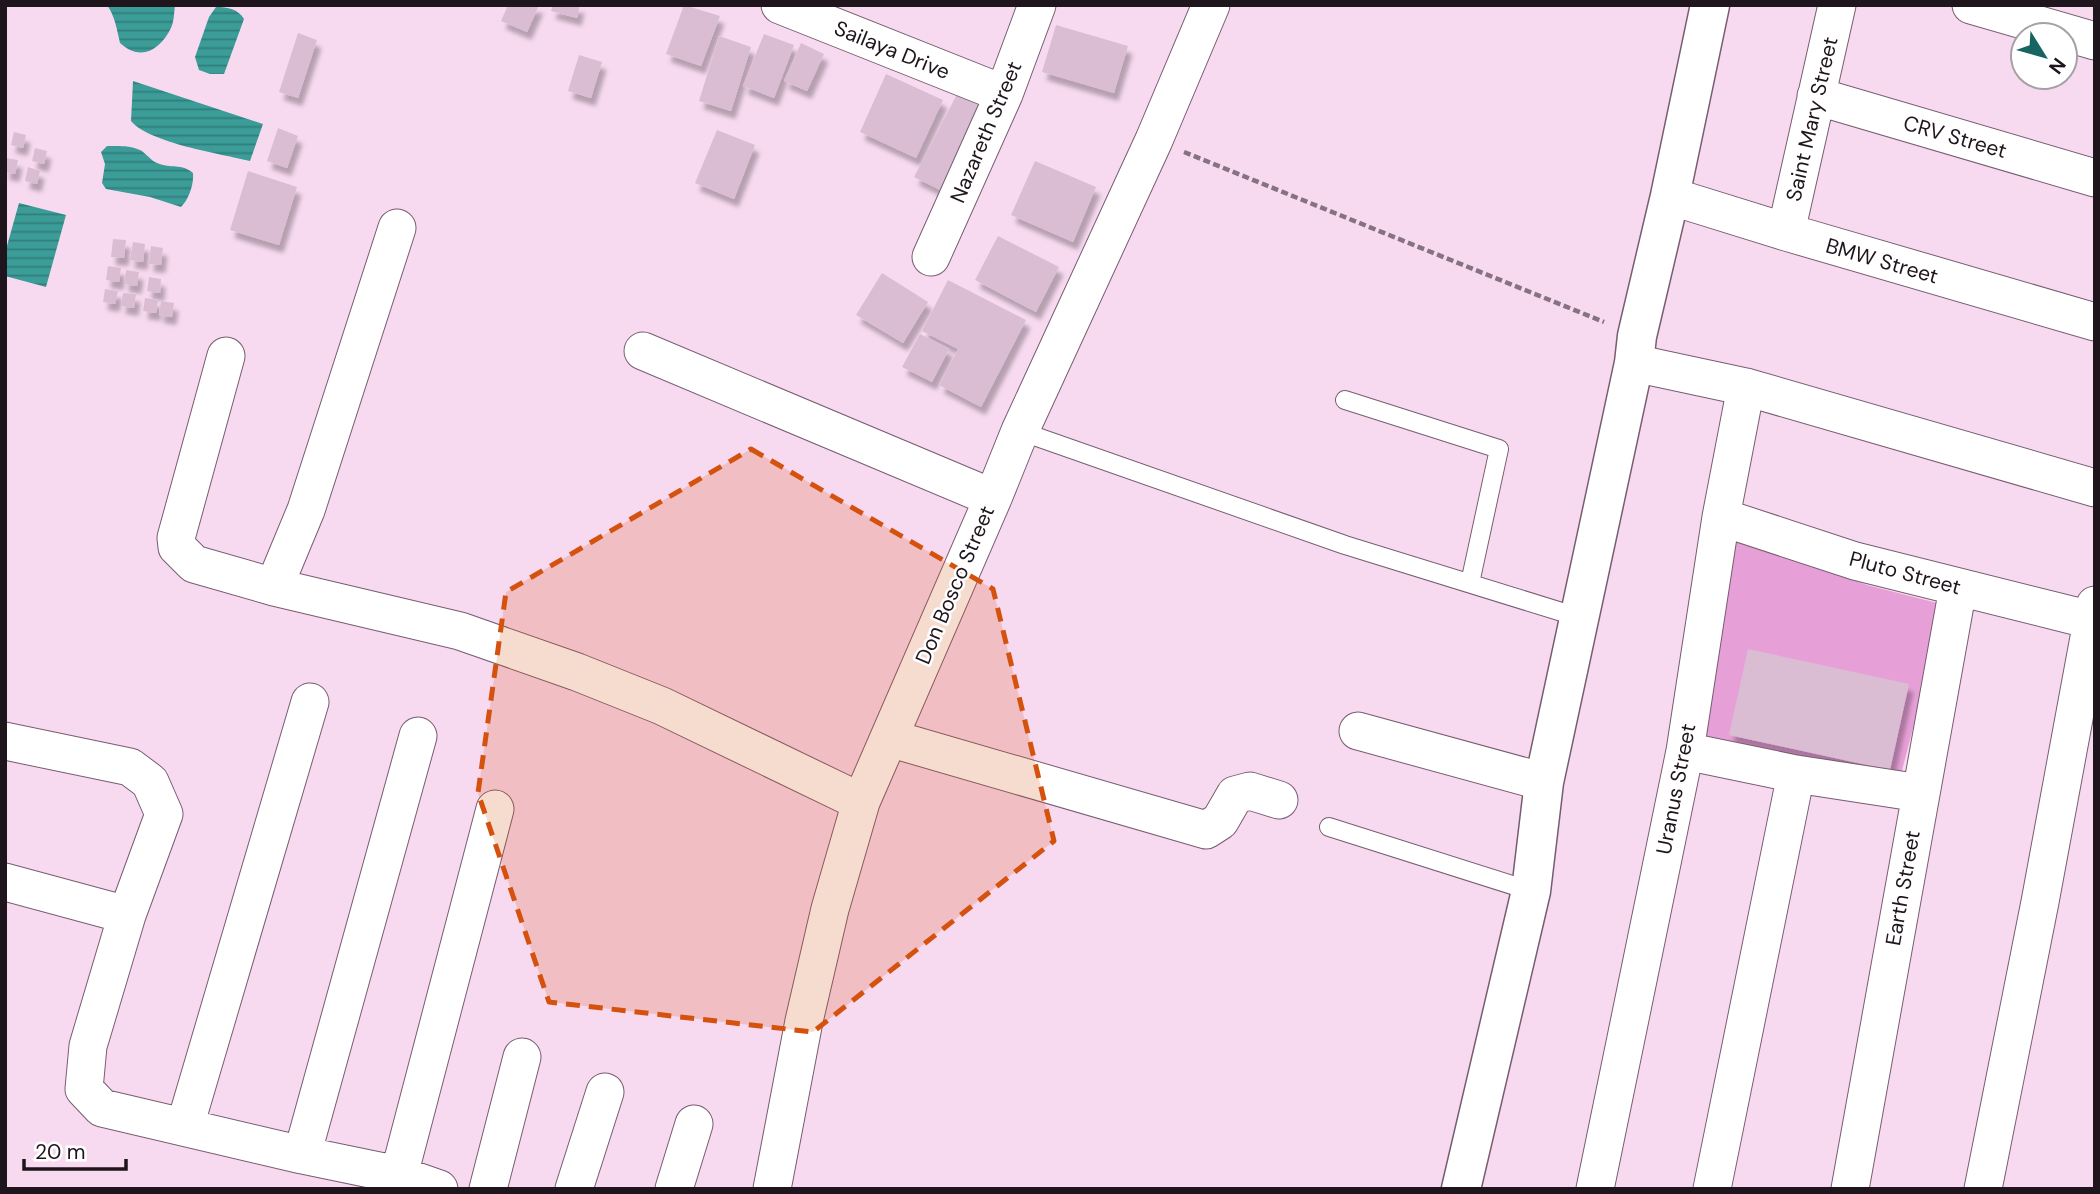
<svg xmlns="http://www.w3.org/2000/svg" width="2100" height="1194" font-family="'DM Sans',sans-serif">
<defs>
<pattern id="water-rules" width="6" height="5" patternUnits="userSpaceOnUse" patternTransform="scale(1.75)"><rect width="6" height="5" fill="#3b9c98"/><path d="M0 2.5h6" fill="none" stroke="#317e7b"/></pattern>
<filter id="shadow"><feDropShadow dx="4.5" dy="8" stdDeviation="2" flood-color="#0004"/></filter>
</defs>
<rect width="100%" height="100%" fill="#f8daf0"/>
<path fill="#e7a0d7" d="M 1732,534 L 1867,585 L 1945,605 L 1898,786 L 1692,739 Z"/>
<path fill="url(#water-rules)" d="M 107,5 L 175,5 C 174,13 174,22 171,28 C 160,50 141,62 120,43 C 117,30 115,16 107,5 Z
M 216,7 C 228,7 238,9 244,19 L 224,74 L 210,74 L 199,70 L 195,57 L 209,17 Z
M 133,81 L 263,124 L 250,161 C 222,154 149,143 131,121 Z
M 107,146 C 117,146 130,145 140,150 C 146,153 150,160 157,163 C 171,169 182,163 193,173 C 194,184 189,199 181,207 L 150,197 L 106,189 L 102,183 L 105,164 L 101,152 Z
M 19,203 L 66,215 L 46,287 L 5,276 L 5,253 Z"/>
<path fill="#dabdd3" filter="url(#shadow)" d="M 508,5 L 539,5 L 527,32 L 501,21 Z
M 553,5 L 580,5 L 577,18 L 551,11 Z
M 684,5 L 720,16 L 701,66 L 666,54 Z
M 1056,25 L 1128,46 L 1114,93 L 1042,72 Z
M 298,33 L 317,40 L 298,98 L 279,92 Z
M 764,34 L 794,45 L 774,98 L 743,86 Z
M 719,36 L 751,47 L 731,111 L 699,101 Z
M 801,43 L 824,54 L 807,91 L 784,81 Z
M 579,55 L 602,62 L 591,98 L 568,91 Z
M 886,74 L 943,100 L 916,158 L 860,132 Z
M 957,94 L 988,110 L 946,193 L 914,177 Z
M 278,128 L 298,136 L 287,168 L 267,161 Z
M 717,130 L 755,145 L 734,199 L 695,183 Z
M 14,132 L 26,135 L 23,148 L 11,145 Z
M 35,148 L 47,151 L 44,164 L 32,161 Z
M 6,158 L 18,160 L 15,174 L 5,172 Z
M 1035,161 L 1096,187 L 1073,242 L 1011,215 Z
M 28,167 L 40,171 L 37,184 L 25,181 Z
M 248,171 L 297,187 L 279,245 L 230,230 Z
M 998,236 L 1059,267 L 1036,312 L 975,280 Z
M 113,239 L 126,240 L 124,258 L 111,257 Z
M 133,242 L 145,244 L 143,262 L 130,260 Z
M 151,246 L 163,248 L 161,265 L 149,264 Z
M 108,266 L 121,268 L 119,282 L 106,280 Z
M 126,270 L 139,272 L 137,286 L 124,284 Z
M 882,273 L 928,302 L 903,343 L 856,315 Z
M 149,277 L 161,279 L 160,293 L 147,291 Z
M 948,280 L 1026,320 L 981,407 L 939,385 L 958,349 L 922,331 Z
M 105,289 L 118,291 L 115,304 L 103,302 Z
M 123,293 L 136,294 L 134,308 L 121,306 Z
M 145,298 L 158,300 L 156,313 L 143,311 Z
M 161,301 L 174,303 L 172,317 L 159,315 Z
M 920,334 L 949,349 L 932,382 L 902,367 Z
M 1748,649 L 1909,684 L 1890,770 L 1729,735 Z"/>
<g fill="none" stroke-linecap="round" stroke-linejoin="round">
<defs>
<path id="lane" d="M 1345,400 L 1499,449 L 1470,583
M 1020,431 L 1345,545 L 1578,617
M 1329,827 L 1531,891"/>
<path id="street" d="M 780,5 L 1004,94
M 1971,5 L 2095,41
M 1816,96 L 2095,178
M 1670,196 L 1786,232 L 2095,322
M 1786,232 L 1837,5
M 931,257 L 1004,94 L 1037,5
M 643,351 L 993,498
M 226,356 L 176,538 L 177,547 L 194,564 L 274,587 L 460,631 L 577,672 L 662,706 L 861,802
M 1634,363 L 1746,387 L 2095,488
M 1721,517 L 1855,561 L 2091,620
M 274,587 L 306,510 L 397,228
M 1358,731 L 1544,782
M 889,738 L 1206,830 L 1220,821 L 1235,795 L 1250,791 L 1279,800
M 5,741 L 130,767 L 150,782 L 164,814 L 127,915 L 88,1046 L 84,1089 L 102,1108 L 302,1155 L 399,1175 L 439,1189
M 1685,751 L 1796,774 L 1920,793
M 5,882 L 127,915
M 185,1126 L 310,702
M 302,1155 L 418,736
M 399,1175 L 495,809
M 488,1189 L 522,1057
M 574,1189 L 605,1092
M 674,1189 L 694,1124
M 772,1189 L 804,1021 L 830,909 L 861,802 L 993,498 L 1020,431 L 1154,140 L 1211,5
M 1595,1189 L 1685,751 L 1721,517 L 1746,387
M 1712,1189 L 1796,774
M 1850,1189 L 1958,588
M 1983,1189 L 2040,902 L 2095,605"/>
<path id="secondary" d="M 1461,1189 L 1531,891 L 1544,782 L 1634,363 L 1637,336 L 1670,196 L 1710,5"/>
</defs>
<use href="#lane" stroke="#775d70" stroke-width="20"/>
<use href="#street" stroke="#775d70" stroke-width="39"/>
<use href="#secondary" stroke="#775d70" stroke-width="41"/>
<path stroke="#867381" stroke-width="4.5" stroke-dasharray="7 3.5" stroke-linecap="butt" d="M 1184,152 L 1604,322"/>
<use href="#lane" stroke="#fff" stroke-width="18"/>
<use href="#street" stroke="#fff" stroke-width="37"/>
<use href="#secondary" stroke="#fff" stroke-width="38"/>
</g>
<path fill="#d4520e" fill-opacity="0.2" stroke="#d4520e" stroke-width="5" stroke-dasharray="14 9" stroke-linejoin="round" d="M 751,449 L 993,589 L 1054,841 L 813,1032 L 549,1002 L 478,793 L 506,592 Z"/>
<g text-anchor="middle" stroke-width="5" stroke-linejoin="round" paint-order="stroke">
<g font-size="21" fill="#1f151c" stroke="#fff">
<text transform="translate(892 50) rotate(22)" y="7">Sailaya Drive</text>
<text transform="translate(1812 119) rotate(-77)" y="7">Saint Mary Street</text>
<text transform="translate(986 132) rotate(-67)" y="7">Nazareth Street</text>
<text transform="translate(1955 137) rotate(16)" y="7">CRV Street</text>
<text transform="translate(1882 261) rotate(16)" y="7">BMW Street</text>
<text transform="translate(1905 573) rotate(15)" y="7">Pluto Street</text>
<text transform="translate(955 585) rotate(-67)" y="7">Don Bosco Street</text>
<text transform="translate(1676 789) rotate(-79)" y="7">Uranus Street</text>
<text transform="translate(1903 888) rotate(-80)" y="7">Earth Street</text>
</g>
</g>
<rect width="2100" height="1194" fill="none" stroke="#1f151c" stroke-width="14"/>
<g transform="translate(2044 56) rotate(127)"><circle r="33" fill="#ffffff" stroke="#a5a1a4" stroke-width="2"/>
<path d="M0-5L12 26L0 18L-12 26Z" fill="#176563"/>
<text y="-10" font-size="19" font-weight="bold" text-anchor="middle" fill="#1f151c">N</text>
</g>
<path d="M24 1159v10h102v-10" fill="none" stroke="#1f151c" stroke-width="3.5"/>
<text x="35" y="1159" font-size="21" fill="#1f151c" stroke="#ffffff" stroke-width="5" paint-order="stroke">20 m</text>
</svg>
